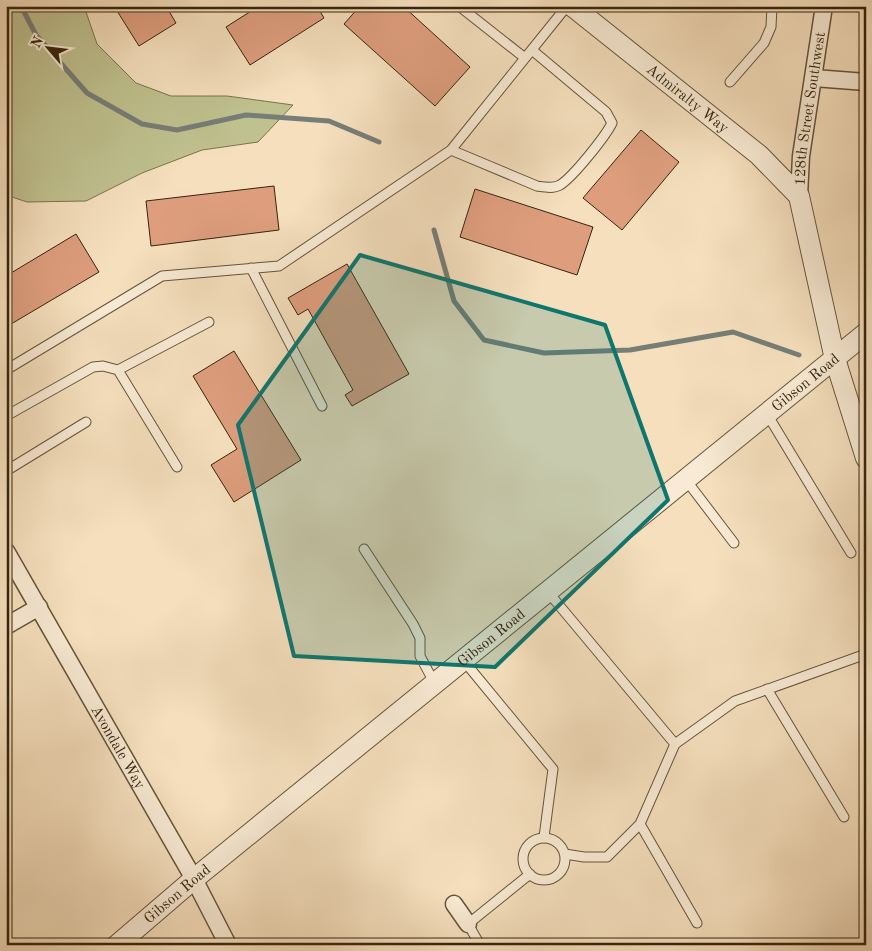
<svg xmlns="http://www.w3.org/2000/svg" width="872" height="951" font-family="'Old Standard TT',serif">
<rect width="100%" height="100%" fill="#f5dfbd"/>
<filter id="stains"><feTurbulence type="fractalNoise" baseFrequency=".004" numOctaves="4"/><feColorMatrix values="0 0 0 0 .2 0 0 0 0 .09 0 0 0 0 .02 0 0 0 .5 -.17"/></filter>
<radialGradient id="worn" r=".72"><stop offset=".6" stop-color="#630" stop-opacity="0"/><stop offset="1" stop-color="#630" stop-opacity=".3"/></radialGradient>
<path fill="#bfc18f" stroke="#7a734e" d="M 6,6 L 84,6 L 97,44 L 136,83 L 171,96 L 227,96 L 293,105 L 258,142 L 202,150 L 142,173 L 86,201 L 27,202 L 6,195 Z"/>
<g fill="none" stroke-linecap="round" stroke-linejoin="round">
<path stroke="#777e77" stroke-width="5" d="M 21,6 L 36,35 L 87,93 L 142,124 L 177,130 L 246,115 L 329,121 L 379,142
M 434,230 L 454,301 L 484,340 L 544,353 L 630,350 L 733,332 L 799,355"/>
</g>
<path fill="#de9e7e" stroke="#36250d" d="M 114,6 L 166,6 L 176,23 L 139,46 Z
M 259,6 L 317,6 L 324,18 L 250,65 L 226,27 Z
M 360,6 L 403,6 L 470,67 L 435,106 L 344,24 Z
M 641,130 L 679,162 L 622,230 L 583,198 Z
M 274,186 L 279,230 L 151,246 L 146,201 Z
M 475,189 L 593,227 L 577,275 L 460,237 Z
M 76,234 L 99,272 L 6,327 L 6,276 Z
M 347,264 L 409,374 L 352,406 L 345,395 L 353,390 L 308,309 L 298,315 L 288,298 Z
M 234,351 L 301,460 L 234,502 L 211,465 L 237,449 L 193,376 Z"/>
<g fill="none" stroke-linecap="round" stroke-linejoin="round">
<defs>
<path id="service" d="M 459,6 L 525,58
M 730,82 L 764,43 L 771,27 L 772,6
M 451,150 L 537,186 C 544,187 553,189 560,185 C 573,177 605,137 612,123 L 606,112 L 532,50
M 251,268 L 322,406
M 6,370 L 162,276 L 279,266 L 451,150 L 567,6
M 118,370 L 209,322
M 767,414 L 851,553
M 6,416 L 93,367 L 103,366 L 118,370 L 177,467
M 6,471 L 86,422
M 686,480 L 734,543
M 364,549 L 413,624 L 420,638 L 420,656 L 435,684
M 548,592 L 675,744
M 464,661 L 553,769 L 544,837
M 767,689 L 844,817
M523 859a21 21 0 1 1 42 0a21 21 0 1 1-42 0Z
M 565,854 L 584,857 L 607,857 L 640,824
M 697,923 L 640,824 L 675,744 L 735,701 L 866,654
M 480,945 L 468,924 L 530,874"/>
<g id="minor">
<path d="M 814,78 L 866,82"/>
<path id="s1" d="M 799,196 L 801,156 L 824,6"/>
<path id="s2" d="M 6,551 L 194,879 L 228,945"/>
<path d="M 6,626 L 39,607"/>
<path d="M 454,904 L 468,924"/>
</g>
<g id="tertiary">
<path id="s3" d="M 572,6 L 759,155 L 799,196 L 835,359 L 866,458"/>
<path id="s4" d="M 117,945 L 194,879 L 866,333"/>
</g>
</defs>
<use href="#service" stroke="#665439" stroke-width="11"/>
<use href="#minor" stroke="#665439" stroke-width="19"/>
<use href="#tertiary" stroke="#665439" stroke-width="22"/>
<use href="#service" stroke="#f8ead4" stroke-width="9"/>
<use href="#minor" stroke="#f8ead4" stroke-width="16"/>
<use href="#tertiary" stroke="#f8ead4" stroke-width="20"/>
</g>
<path fill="#0f766e" fill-opacity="0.2" stroke="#0f766e" stroke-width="4" stroke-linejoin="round" d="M 360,255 L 605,325 L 668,500 L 495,667 L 294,656 L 238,425 Z"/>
<g text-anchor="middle" stroke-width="4.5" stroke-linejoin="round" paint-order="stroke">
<g font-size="15" fill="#36250d" stroke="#f8ead4">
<text dy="5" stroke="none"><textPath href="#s3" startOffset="148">Admiralty Way</textPath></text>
<text dy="5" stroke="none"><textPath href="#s1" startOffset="88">128th Street Southwest</textPath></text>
<text dy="5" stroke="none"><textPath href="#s4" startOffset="889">Gibson Road</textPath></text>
<text dy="5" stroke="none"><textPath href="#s4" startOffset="484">Gibson Road</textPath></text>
<text dy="5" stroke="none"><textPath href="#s2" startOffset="226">Avondale Way</textPath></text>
<text dy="5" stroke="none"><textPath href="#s4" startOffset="79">Gibson Road</textPath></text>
</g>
</g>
<rect width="872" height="951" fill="none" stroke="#f5dfbd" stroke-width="25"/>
<rect x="8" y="8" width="857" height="936" fill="none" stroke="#36250d" stroke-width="2.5"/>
<rect x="12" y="12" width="847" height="926" fill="none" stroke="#36250d"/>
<g transform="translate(48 48) rotate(298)" stroke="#f8ead4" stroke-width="4" paint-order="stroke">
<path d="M0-4L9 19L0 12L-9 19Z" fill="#36250d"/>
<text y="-8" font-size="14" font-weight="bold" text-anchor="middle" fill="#36250d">N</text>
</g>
<rect width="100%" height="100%" filter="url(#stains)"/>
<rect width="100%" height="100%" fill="url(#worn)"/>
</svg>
